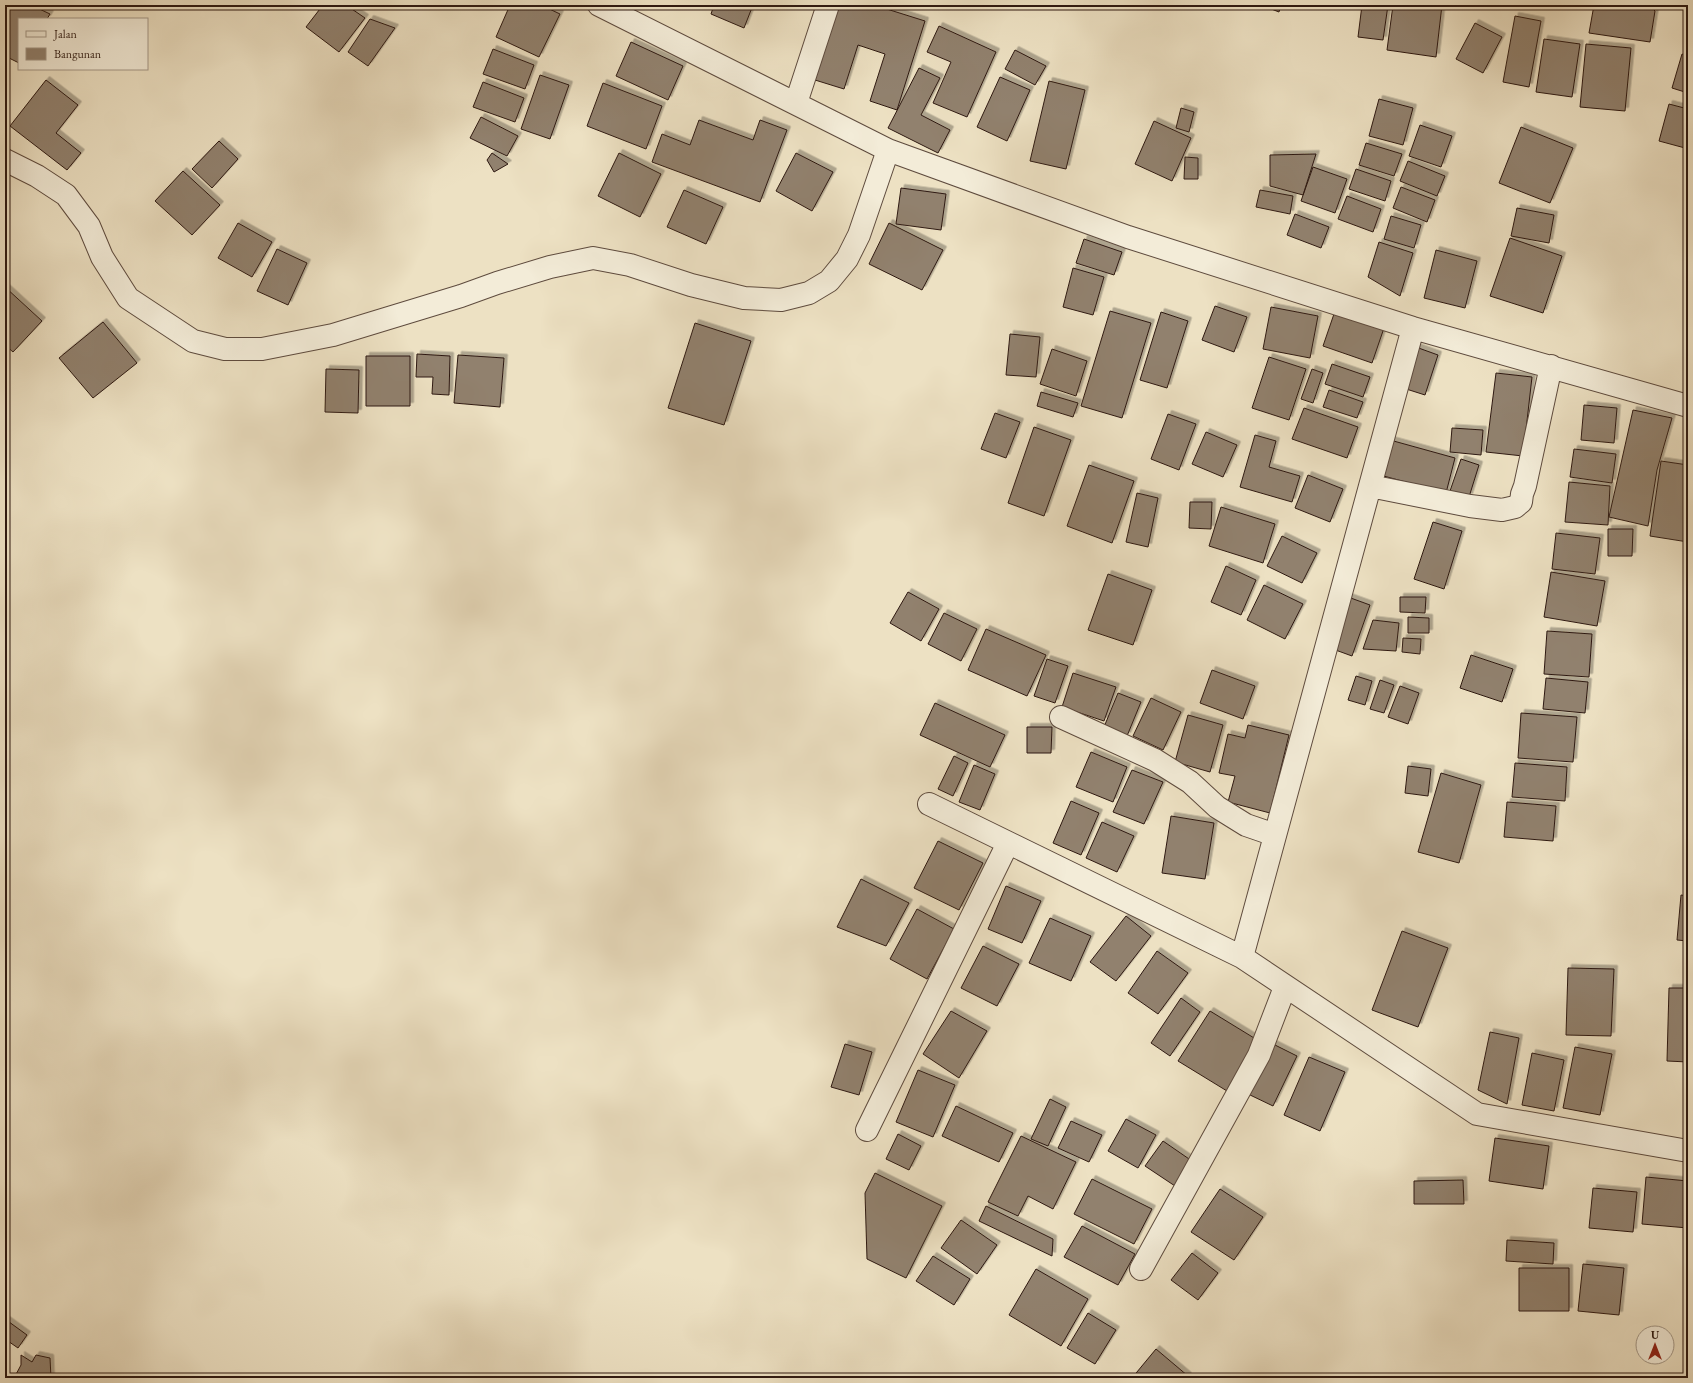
<svg xmlns="http://www.w3.org/2000/svg" width="1693" height="1383" font-family="'EB Garamond',serif">
<defs>
<filter id="shadow"><feDropShadow dx="3.5" dy="-3.5" stdDeviation="0" flood-color="#0004"/></filter>
</defs>
<rect width="100%" height="100%" fill="#ede1c3"/>
<filter id="stains"><feTurbulence type="fractalNoise" baseFrequency=".005" numOctaves="4"/><feColorMatrix values="0 0 0 0 .2 0 0 0 0 .09 0 0 0 0 .02 0 0 0 .5 -.17"/></filter>
<radialGradient id="worn" r=".72"><stop offset=".6" stop-color="#630" stop-opacity="0"/><stop offset="1" stop-color="#630" stop-opacity=".3"/></radialGradient>
<path fill="#91816e" stroke="#2e1911" filter="url(#shadow)" d="M 9,5 L 31,5 L 50,14 L 47,19 L 19,19 L 19,63 L 5,56 L 5,14 Z
M 323,5 L 346,5 L 365,18 L 339,52 L 306,27 Z
M 510,5 L 541,5 L 560,14 L 539,57 L 496,37 Z
M 714,5 L 753,5 L 744,28 L 711,14 Z
M 839,5 L 874,5 L 925,21 L 897,110 L 870,101 L 885,54 L 858,45 L 844,89 L 815,80 Z
M 1261,5 L 1281,5 L 1279,12 Z
M 1362,5 L 1388,5 L 1383,40 L 1358,37 Z
M 1393,5 L 1442,5 L 1436,57 L 1387,50 Z
M 1594,5 L 1649,5 L 1655,11 L 1650,42 L 1589,33 Z
M 1515,16 L 1541,21 L 1529,87 L 1503,82 Z
M 370,19 L 395,28 L 368,66 L 348,52 Z
M 1475,23 L 1502,37 L 1483,73 L 1456,59 Z
M 939,26 L 996,52 L 967,117 L 933,103 L 951,62 L 927,52 Z
M 1544,39 L 1580,44 L 1572,97 L 1536,92 Z
M 631,42 L 683,66 L 668,100 L 616,76 Z
M 1586,44 L 1631,48 L 1625,111 L 1580,107 Z
M 493,49 L 534,65 L 525,89 L 483,74 Z
M 1015,50 L 1046,66 L 1035,85 L 1005,69 Z
M 1682,54 L 1688,56 L 1688,93 L 1672,88 Z
M 919,68 L 940,78 L 921,115 L 950,130 L 938,153 L 888,128 Z
M 540,75 L 569,85 L 550,139 L 521,129 Z
M 1000,77 L 1030,90 L 1007,141 L 977,127 Z
M 46,80 L 78,105 L 56,133 L 81,153 L 67,170 L 10,126 Z
M 1049,81 L 1085,90 L 1066,169 L 1030,161 Z
M 483,82 L 524,98 L 515,122 L 473,107 Z
M 603,83 L 662,106 L 646,149 L 587,126 Z
M 1379,99 L 1413,108 L 1403,145 L 1369,136 Z
M 1669,104 L 1688,109 L 1688,135 L 1685,148 L 1659,141 Z
M 1181,108 L 1194,112 L 1189,132 L 1176,128 Z
M 481,117 L 518,136 L 507,156 L 470,138 Z
M 699,120 L 753,140 L 760,120 L 787,130 L 760,202 L 652,162 L 662,134 L 690,145 Z
M 1154,121 L 1191,138 L 1172,181 L 1135,164 Z
M 1420,125 L 1452,136 L 1441,167 L 1409,156 Z
M 1521,127 L 1573,148 L 1550,203 L 1499,183 Z
M 219,141 L 238,159 L 212,188 L 192,169 Z
M 1366,143 L 1402,154 L 1394,176 L 1359,165 Z
M 492,153 L 508,164 L 494,172 L 487,160 Z
M 619,153 L 661,174 L 640,217 L 598,196 Z
M 796,153 L 833,172 L 812,211 L 776,191 Z
M 1316,154 L 1303,195 L 1270,186 L 1270,155 Z
M 1185,157 L 1198,158 L 1198,179 L 1184,179 Z
M 1408,161 L 1445,176 L 1437,196 L 1400,181 Z
M 1313,167 L 1347,179 L 1335,213 L 1301,201 Z
M 1356,169 L 1391,181 L 1385,201 L 1349,189 Z
M 183,171 L 220,205 L 192,235 L 155,201 Z
M 1401,187 L 1435,200 L 1427,222 L 1393,208 Z
M 901,188 L 946,194 L 941,230 L 896,224 Z
M 684,190 L 723,207 L 706,244 L 667,227 Z
M 1260,190 L 1293,196 L 1290,214 L 1256,207 Z
M 1347,196 L 1381,209 L 1373,232 L 1338,219 Z
M 1517,208 L 1554,215 L 1549,243 L 1511,236 Z
M 1295,214 L 1329,227 L 1321,248 L 1287,235 Z
M 1391,216 L 1421,225 L 1414,248 L 1384,239 Z
M 238,223 L 272,242 L 252,277 L 218,258 Z
M 889,223 L 943,250 L 922,290 L 869,264 Z
M 1510,238 L 1562,256 L 1543,313 L 1490,296 Z
M 1084,239 L 1122,252 L 1114,275 L 1076,263 Z
M 1379,242 L 1413,253 L 1400,296 L 1368,277 Z
M 277,249 L 307,263 L 288,305 L 257,291 Z
M 1436,250 L 1477,261 L 1465,308 L 1424,298 Z
M 1073,268 L 1104,277 L 1093,315 L 1063,307 Z
M 5,287 L 42,321 L 13,352 L 5,345 Z
M 1215,306 L 1247,317 L 1234,352 L 1202,340 Z
M 1271,307 L 1318,316 L 1310,358 L 1263,349 Z
M 1110,311 L 1151,323 L 1122,418 L 1081,406 Z
M 1335,311 L 1384,328 L 1372,363 L 1323,346 Z
M 1161,312 L 1188,321 L 1167,388 L 1140,380 Z
M 103,322 L 137,363 L 93,398 L 59,358 Z
M 695,323 L 751,341 L 724,425 L 668,408 Z
M 1010,334 L 1040,337 L 1036,377 L 1006,375 Z
M 1413,346 L 1438,355 L 1425,395 L 1400,387 Z
M 1052,349 L 1087,361 L 1076,396 L 1040,384 Z
M 417,354 L 450,356 L 449,395 L 432,394 L 433,377 L 416,377 Z
M 458,355 L 504,358 L 500,407 L 454,403 Z
M 366,356 L 410,356 L 410,406 L 366,406 Z
M 1269,357 L 1306,369 L 1289,420 L 1252,408 Z
M 1332,364 L 1370,377 L 1363,397 L 1325,384 Z
M 326,369 L 359,370 L 358,413 L 325,412 Z
M 1312,369 L 1323,373 L 1313,403 L 1301,399 Z
M 1496,373 L 1532,377 L 1523,456 L 1486,452 Z
M 1329,390 L 1363,402 L 1357,418 L 1323,407 Z
M 1041,392 L 1078,403 L 1073,417 L 1037,406 Z
M 1584,405 L 1617,408 L 1614,443 L 1581,440 Z
M 1304,408 L 1358,427 L 1347,458 L 1292,439 Z
M 1633,410 L 1672,418 L 1657,470 L 1648,526 L 1609,517 Z
M 995,413 L 1020,422 L 1006,458 L 981,449 Z
M 1168,414 L 1196,424 L 1179,470 L 1151,459 Z
M 1034,427 L 1071,440 L 1044,516 L 1008,503 Z
M 1452,428 L 1483,430 L 1481,455 L 1450,452 Z
M 1206,432 L 1237,445 L 1223,477 L 1192,464 Z
M 1255,435 L 1276,441 L 1269,467 L 1300,476 L 1292,502 L 1240,487 Z
M 1390,440 L 1455,458 L 1446,493 L 1380,475 Z
M 1574,449 L 1616,454 L 1612,483 L 1570,477 Z
M 1461,459 L 1479,465 L 1469,497 L 1450,491 Z
M 1661,461 L 1688,465 L 1688,542 L 1650,536 Z
M 1089,465 L 1134,481 L 1112,543 L 1067,526 Z
M 1308,475 L 1343,489 L 1330,522 L 1295,508 Z
M 1569,482 L 1610,486 L 1608,525 L 1565,522 Z
M 1137,493 L 1158,498 L 1148,547 L 1126,542 Z
M 1190,502 L 1212,502 L 1211,529 L 1189,528 Z
M 1221,507 L 1275,524 L 1263,563 L 1209,546 Z
M 1433,522 L 1462,531 L 1444,589 L 1414,579 Z
M 1608,529 L 1633,529 L 1632,556 L 1608,556 Z
M 1556,533 L 1600,538 L 1595,574 L 1552,569 Z
M 1282,536 L 1317,553 L 1302,583 L 1267,566 Z
M 1226,566 L 1256,580 L 1241,615 L 1211,602 Z
M 1551,572 L 1605,581 L 1597,626 L 1544,617 Z
M 1108,574 L 1152,590 L 1133,645 L 1088,630 Z
M 1264,585 L 1303,604 L 1285,639 L 1247,620 Z
M 908,592 L 939,609 L 921,641 L 890,623 Z
M 1348,597 L 1370,605 L 1352,656 L 1330,648 Z
M 1400,597 L 1426,597 L 1425,613 L 1400,612 Z
M 944,613 L 977,629 L 961,661 L 928,644 Z
M 1408,617 L 1429,618 L 1429,633 L 1408,633 Z
M 1373,620 L 1399,623 L 1396,651 L 1363,649 Z
M 986,629 L 1046,655 L 1027,696 L 968,670 Z
M 1547,631 L 1592,634 L 1589,677 L 1544,674 Z
M 1403,638 L 1421,639 L 1420,654 L 1402,652 Z
M 1471,655 L 1513,669 L 1502,702 L 1460,688 Z
M 1047,659 L 1068,666 L 1055,703 L 1034,696 Z
M 1212,670 L 1255,686 L 1243,719 L 1200,703 Z
M 1073,673 L 1116,687 L 1104,721 L 1062,707 Z
M 1356,676 L 1372,681 L 1365,705 L 1348,700 Z
M 1546,678 L 1588,682 L 1585,713 L 1543,709 Z
M 1380,680 L 1394,685 L 1384,713 L 1370,709 Z
M 1400,686 L 1419,693 L 1408,724 L 1388,717 Z
M 1118,693 L 1141,702 L 1127,736 L 1104,727 Z
M 1151,698 L 1181,712 L 1163,750 L 1133,736 Z
M 935,703 L 1005,735 L 990,767 L 920,735 Z
M 1521,713 L 1577,717 L 1573,762 L 1518,758 Z
M 1188,715 L 1223,725 L 1210,772 L 1175,762 Z
M 1248,725 L 1289,735 L 1270,813 L 1228,802 L 1235,776 L 1219,773 L 1228,734 L 1245,738 Z
M 1027,727 L 1052,727 L 1051,753 L 1027,753 Z
M 1091,752 L 1127,767 L 1113,802 L 1076,787 Z
M 954,756 L 968,763 L 953,796 L 938,789 Z
M 1515,763 L 1567,767 L 1565,801 L 1512,797 Z
M 974,765 L 995,774 L 980,810 L 959,802 Z
M 1408,766 L 1431,769 L 1428,796 L 1405,793 Z
M 1132,770 L 1163,782 L 1144,824 L 1113,812 Z
M 1441,773 L 1481,785 L 1459,863 L 1418,852 Z
M 1071,801 L 1099,813 L 1081,855 L 1053,843 Z
M 1507,802 L 1556,806 L 1553,841 L 1504,837 Z
M 1171,816 L 1214,823 L 1205,879 L 1162,873 Z
M 1102,822 L 1134,836 L 1117,872 L 1086,858 Z
M 938,841 L 983,863 L 959,910 L 914,888 Z
M 861,879 L 909,903 L 886,946 L 837,927 Z
M 1006,886 L 1041,901 L 1022,943 L 988,929 Z
M 1681,895 L 1688,896 L 1688,941 L 1677,940 Z
M 917,909 L 954,929 L 927,979 L 890,959 Z
M 1126,916 L 1151,936 L 1116,981 L 1090,962 Z
M 1050,918 L 1091,936 L 1071,981 L 1029,963 Z
M 1402,931 L 1448,948 L 1418,1027 L 1372,1010 Z
M 983,946 L 1019,964 L 997,1006 L 961,988 Z
M 1157,951 L 1188,973 L 1158,1014 L 1128,993 Z
M 1568,968 L 1614,969 L 1611,1036 L 1566,1035 Z
M 1669,988 L 1688,988 L 1688,1062 L 1667,1061 Z
M 1181,998 L 1200,1012 L 1170,1056 L 1151,1043 Z
M 951,1011 L 987,1031 L 959,1078 L 923,1054 Z
M 1210,1011 L 1259,1041 L 1227,1091 L 1178,1061 Z
M 1490,1032 L 1519,1038 L 1507,1104 L 1478,1090 Z
M 845,1044 L 872,1052 L 859,1095 L 831,1087 Z
M 1273,1044 L 1297,1056 L 1273,1106 L 1248,1094 Z
M 1575,1047 L 1612,1054 L 1600,1115 L 1563,1108 Z
M 1532,1053 L 1564,1060 L 1554,1111 L 1522,1105 Z
M 1309,1057 L 1345,1072 L 1320,1131 L 1284,1115 Z
M 918,1070 L 955,1085 L 933,1137 L 896,1122 Z
M 1050,1099 L 1066,1107 L 1048,1146 L 1031,1139 Z
M 956,1106 L 1013,1133 L 999,1162 L 942,1136 Z
M 1126,1119 L 1156,1135 L 1138,1168 L 1108,1151 Z
M 1071,1121 L 1102,1135 L 1089,1162 L 1058,1148 Z
M 898,1134 L 921,1146 L 909,1170 L 886,1159 Z
M 1021,1136 L 1076,1162 L 1053,1209 L 1028,1196 L 1018,1216 L 988,1202 Z
M 1495,1138 L 1549,1146 L 1543,1189 L 1489,1181 Z
M 1163,1141 L 1192,1161 L 1175,1186 L 1145,1166 Z
M 875,1173 L 942,1206 L 906,1278 L 867,1259 L 865,1193 Z
M 1646,1177 L 1688,1181 L 1688,1228 L 1642,1224 Z
M 1092,1179 L 1152,1209 L 1134,1244 L 1074,1214 Z
M 1463,1180 L 1464,1204 L 1414,1204 L 1414,1181 Z
M 1593,1188 L 1637,1192 L 1633,1232 L 1589,1228 Z
M 1220,1189 L 1263,1217 L 1234,1260 L 1191,1232 Z
M 986,1206 L 1053,1239 L 1052,1256 L 979,1221 Z
M 961,1220 L 997,1245 L 977,1274 L 941,1248 Z
M 1082,1226 L 1135,1254 L 1118,1285 L 1064,1257 Z
M 1507,1240 L 1554,1243 L 1553,1264 L 1506,1261 Z
M 1192,1253 L 1218,1273 L 1198,1300 L 1171,1280 Z
M 933,1256 L 970,1279 L 954,1305 L 916,1281 Z
M 1583,1264 L 1624,1268 L 1619,1315 L 1578,1311 Z
M 1519,1268 L 1569,1268 L 1569,1311 L 1519,1311 Z
M 1036,1269 L 1088,1299 L 1061,1346 L 1009,1315 Z
M 1088,1313 L 1116,1330 L 1095,1364 L 1067,1348 Z
M 5,1319 L 27,1335 L 18,1348 L 5,1339 Z
M 1156,1349 L 1188,1376 L 1186,1378 L 1132,1378 Z
M 21,1355 L 32,1362 L 36,1355 L 50,1358 L 51,1378 L 14,1378 L 21,1365 Z"/>
<g fill="none" stroke-linecap="round" stroke-linejoin="round">
<defs>
<path id="minor" d="M 599,5 L 888,150 L 1128,237 L 1413,328 L 1688,406
M 796,103 L 828,5
M 5,160 L 37,176 L 66,195 L 89,226 L 102,257 L 128,298 L 193,341 L 225,349 L 262,349 L 333,335 L 461,296 L 497,283 L 550,267 L 593,258 L 630,265 L 691,285 L 744,298 L 781,300 L 809,293 L 829,281 L 847,259 L 859,235 L 888,150
M 1413,328 L 1242,957 L 1477,1114 L 1688,1151
M 1370,486 L 1470,506 L 1502,510 L 1515,507 L 1521,502 L 1522,494 L 1525,486 L 1551,366
M 1061,717 L 1155,760 L 1190,782 L 1217,807 L 1246,825 L 1275,835
M 929,804 L 1242,957
M 867,1130 L 1008,843
M 1141,1269 L 1259,1055 L 1285,987"/>
</defs>
<use href="#minor" stroke="#5e4b3e" stroke-width="24"/>
<use href="#minor" stroke="#f3ecd8" stroke-width="22"/>
</g>
<rect width="1693" height="1383" fill="none" stroke="#ede1c3" stroke-width="20"/>
<rect x="6" y="6" width="1681" height="1371" fill="none" stroke="#2e1911" stroke-width="2"/>
<rect x="10" y="10" width="1673" height="1363" fill="none" stroke="#2e1911"/>
<rect x="18" y="18" width="130" height="52" fill="#f3ecd8" stroke="#a49888"/>
<rect x="26" y="31" width="20" height="6" fill="#f3ecd8" stroke="#a49888"/>
<text x="54" y="38" font-size="12" fill="#2e1911">Jalan</text>
<rect x="26" y="48" width="20" height="12" fill="#91816e" stroke="#a49888"/>
<text x="54" y="58" font-size="12" fill="#2e1911">Bangunan</text>
<g transform="translate(1655 1345)"><circle r="19" fill="#f3ecd8" stroke="#a49888"/>
<path d="M0-3L7 15L0 10L-7 15Z" fill="#8f2418"/>
<text y="-6" font-size="11" font-weight="bold" text-anchor="middle" fill="#2e1911">U</text>
</g>
<rect width="100%" height="100%" filter="url(#stains)"/>
<rect width="100%" height="100%" fill="url(#worn)"/>
</svg>
